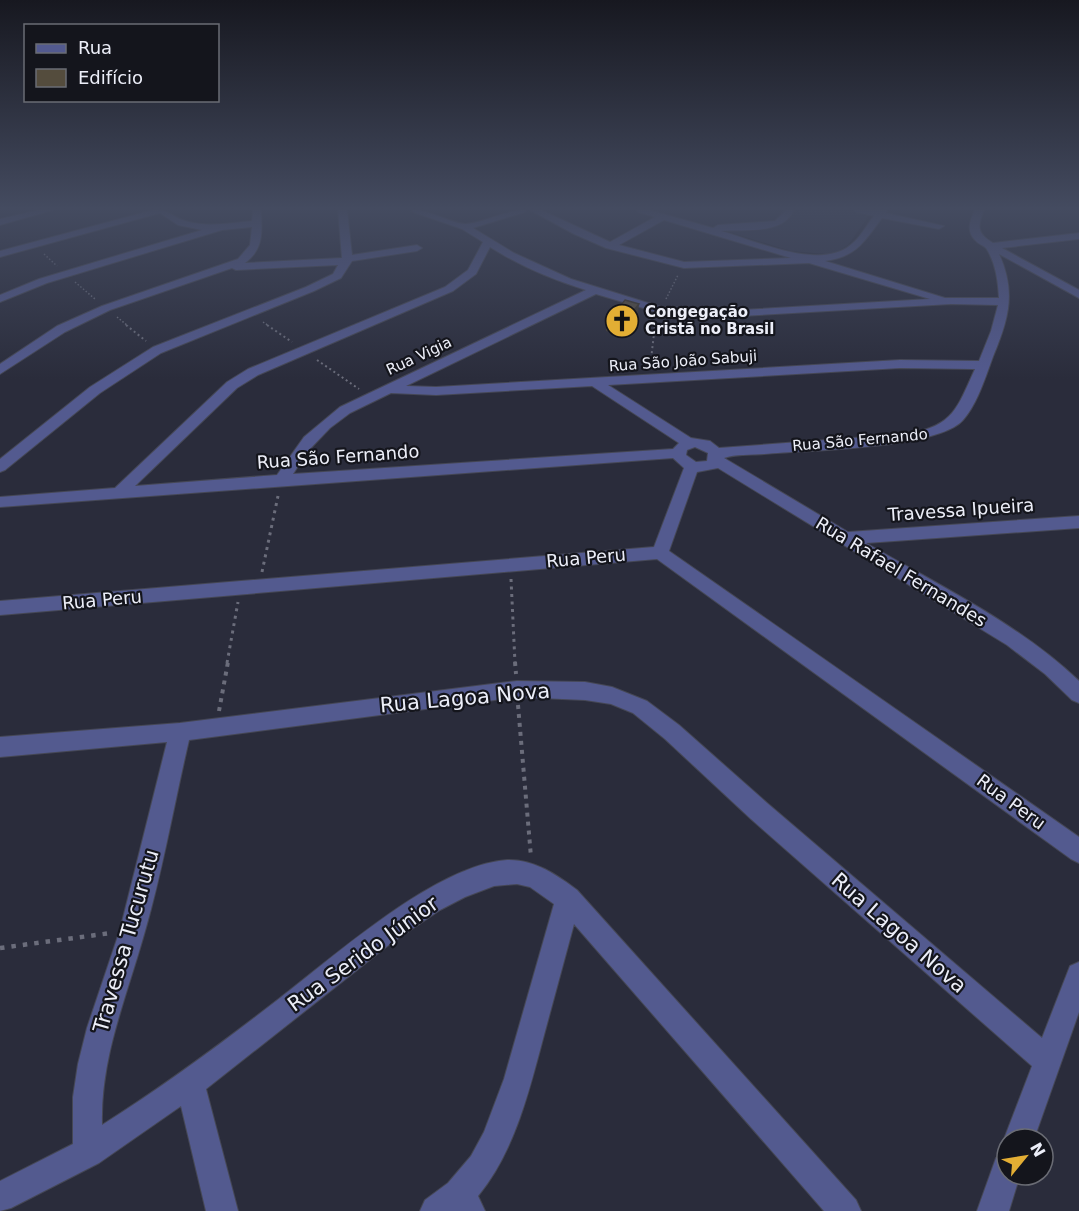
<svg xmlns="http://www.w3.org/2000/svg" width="1079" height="1211" font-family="'DejaVu Sans',sans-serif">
<rect width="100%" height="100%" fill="#2a2c3b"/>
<path fill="#32364a" d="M 794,210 L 852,210 L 871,213 L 848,245 L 837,252 L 826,254 L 791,251 L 726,231 L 774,227 L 783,223 Z"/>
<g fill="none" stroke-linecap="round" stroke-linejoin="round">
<defs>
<path id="minor" d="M 39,210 L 53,210 L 0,225 L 0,219 Z
M 153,210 C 172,210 172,218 189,222 C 209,227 231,223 252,221 L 253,210 L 261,210 C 262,231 264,249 245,263 L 342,258 L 338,210 L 347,210 L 352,255 L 417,245 L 422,248 L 417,251 L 352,261 L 341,278 L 314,291 L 161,353 L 100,393 L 5,470 L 0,472 L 0,459 L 90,387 L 153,347 L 306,287 L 333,274 L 338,265 L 236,270 L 232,268 L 110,310 L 65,332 L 0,374 L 0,364 L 57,326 L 102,306 L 238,259 L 250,245 L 252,227 L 222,230 L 47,283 L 0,302 L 0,295 L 39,279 L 202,230 L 178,225 L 160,213 L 0,257 L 0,251 Z
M 412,210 C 431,210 452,224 466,224 C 487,222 505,210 526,210 L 525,212 L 473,228 L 514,253 L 571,279 L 661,307 L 741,310 L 930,299 L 809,263 L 684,268 L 606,248 L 574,234 L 530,210 L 541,210 L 610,242 L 655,217 L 638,212 L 637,210 L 649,210 L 713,228 L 718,225 L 775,221 L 786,210 L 794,210 C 783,235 746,229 721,231 C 757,241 823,273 854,242 C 862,235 867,224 874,216 L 855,212 L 854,210 L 887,210 L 886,213 L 944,226 L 939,229 L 882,218 C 864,242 856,257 825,261 L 945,298 L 999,298 C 998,282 996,263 986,248 C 983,245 978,244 975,240 C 966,231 970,220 975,210 L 984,210 C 977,226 977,234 993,243 L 1079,233 L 1079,239 L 1002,248 L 1079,290 L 1079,298 L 999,254 C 1016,291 1009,318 994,354 C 986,375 978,403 963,420 C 938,449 806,450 764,454 C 751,455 735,454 724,458 L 848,532 L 1079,516 L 1079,528 L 866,543 C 938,585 1018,623 1079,681 L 1079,703 L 1072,700 L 1045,674 L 1007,645 L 718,468 L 697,472 L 669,551 L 1079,837 L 1079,863 L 1071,859 L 657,559 L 0,615 L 0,601 L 654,547 L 684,468 L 673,458 L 0,507 L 0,497 L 115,488 L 227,382 L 248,369 L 445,287 L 468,270 L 483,242 L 462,229 L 413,212 ZM 664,220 L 791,258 L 684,262 L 619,245 ZM 490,247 C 520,266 553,280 586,290 L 340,407 L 304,437 L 277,475 L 135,486 L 237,388 L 258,375 L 453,291 L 476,274 ZM 596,294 L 660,313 L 741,316 L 951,304 L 998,305 L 991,331 L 979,361 L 900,360 L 436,387 L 406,386 ZM 900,368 L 975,369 C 957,408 954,426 907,434 L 719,448 L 710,441 L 691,438 L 608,385 ZM 592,386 L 679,443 L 673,449 L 293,474 L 307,452 L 330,428 L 350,413 L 391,393 L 436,395 ZM 695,447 L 708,453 L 707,461 L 696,462 L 686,455 L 687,450 Z
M 517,681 L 585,682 L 612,687 L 647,701 L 679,725 L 767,803 L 1042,1038 L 1070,966 L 1079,962 L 1079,1012 L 1034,1139 L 1007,1139 L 1007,1146 L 1004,1139 L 1032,1066 L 751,819 L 665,739 L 633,713 L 611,704 L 585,700 L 517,697 L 189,740 C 174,804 163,869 145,931 C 127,996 100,1057 102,1125 C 164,1086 222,1043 280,998 C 336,955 436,865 507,860 C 534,859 557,875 577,890 L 856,1200 L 861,1211 L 824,1211 L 574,924 C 564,961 554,998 544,1035 C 529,1091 515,1151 478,1196 L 485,1211 L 420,1211 L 425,1200 L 448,1183 L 471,1156 L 484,1132 L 504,1079 L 554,904 L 530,887 L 517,884 L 494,886 L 465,897 L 440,910 L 390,944 L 206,1089 L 238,1211 L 206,1211 L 181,1106 L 99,1163 L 11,1208 L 0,1211 L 0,1181 L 73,1144 L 73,1097 L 78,1064 L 87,1028 L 120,930 L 167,742 L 0,757 L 0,737 L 180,723 Z
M 1007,1154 L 1007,1175 L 1020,1175 L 1009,1211 L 977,1211 L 996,1158 Z"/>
</defs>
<use href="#minor" stroke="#454755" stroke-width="2"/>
<path stroke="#6b6d7b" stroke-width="1.5" stroke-dasharray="1.5 2" stroke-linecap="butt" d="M 44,254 L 57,266
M 75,282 L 95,299
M 666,299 L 678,275
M 117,317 L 128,326
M 263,322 L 269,326
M 654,326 L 655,320"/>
<path stroke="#6b6d7b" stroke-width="2" stroke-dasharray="2 3" stroke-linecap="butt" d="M 126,325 L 146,341
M 267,325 L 292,342
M 317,360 L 359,389
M 650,368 L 655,325"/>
<path stroke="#6b6d7b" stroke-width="3" stroke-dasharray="3 4.5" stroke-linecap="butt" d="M 262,572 L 278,496
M 511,579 L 515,663
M 227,663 L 238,602"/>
<path stroke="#6b6d7b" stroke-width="4" stroke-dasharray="4 5" stroke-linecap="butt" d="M 515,662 L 516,674
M 518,705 L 531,857
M 219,711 L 228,662"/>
<path stroke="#6b6d7b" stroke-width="4.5" stroke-dasharray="4.5 7" stroke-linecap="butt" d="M 0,948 L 111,933"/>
<use href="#minor" fill="#535a8f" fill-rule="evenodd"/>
</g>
<path fill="#484134" d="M 638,312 L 620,334 L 606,331 L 607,322 Z"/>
<path fill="#3b352b" d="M 639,304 L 638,312 L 620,334 L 621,326 Z"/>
<path fill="#544c3d" stroke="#3b352b" stroke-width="1.5" d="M 625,300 L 639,304 L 621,326 L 607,322 Z"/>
<linearGradient id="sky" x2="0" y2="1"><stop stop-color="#171820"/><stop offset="0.55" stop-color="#444b60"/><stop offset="1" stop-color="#444b60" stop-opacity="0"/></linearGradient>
<rect width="1079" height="379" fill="url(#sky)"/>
<defs>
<symbol id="church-disc" viewBox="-11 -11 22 22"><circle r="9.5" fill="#e3ae34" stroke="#14151c"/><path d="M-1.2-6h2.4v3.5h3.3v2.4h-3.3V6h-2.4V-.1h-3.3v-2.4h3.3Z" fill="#111"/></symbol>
</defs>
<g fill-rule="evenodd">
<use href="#church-disc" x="603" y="302" width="38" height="38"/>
</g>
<g text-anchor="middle" stroke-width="4.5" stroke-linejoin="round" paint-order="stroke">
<g font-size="15" font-weight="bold" fill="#eceef8" stroke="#14151c" text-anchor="start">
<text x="645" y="317">Congegação<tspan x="645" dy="17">Cristã no Brasil</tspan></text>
</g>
<g font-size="15" fill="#eceef8" stroke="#14151c">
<text transform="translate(419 356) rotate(-25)" y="5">Rua Vigia</text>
<text transform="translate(683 361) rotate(-4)" y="5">Rua São João Sabuji</text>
<text transform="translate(860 440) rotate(-5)" y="5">Rua São Fernando</text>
</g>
<g font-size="18" fill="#eceef8" stroke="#14151c">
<text transform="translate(338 457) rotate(-4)" y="6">Rua São Fernando</text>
<text transform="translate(961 510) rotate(-4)" y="6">Travessa Ipueira</text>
<text transform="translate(586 558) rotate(-5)" y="6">Rua Peru</text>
<text transform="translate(901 572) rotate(31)" y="6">Rua Rafael Fernandes</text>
<text transform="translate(102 600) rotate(-5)" y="6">Rua Peru</text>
<text transform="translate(1011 802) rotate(36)" y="6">Rua Peru</text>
</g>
<g font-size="21" fill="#eceef8" stroke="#14151c">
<text transform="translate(465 698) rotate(-5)" y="7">Rua Lagoa Nova</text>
<text transform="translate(899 933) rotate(41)" y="7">Rua Lagoa Nova</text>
<text transform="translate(126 941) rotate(-74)" y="7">Travessa Tucurutu</text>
<text transform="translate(363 954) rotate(-36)" y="7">Rua Serido Júnior</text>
</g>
</g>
<rect x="24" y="24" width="195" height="78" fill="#14151c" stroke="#6a6c74" stroke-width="1.5"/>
<rect x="36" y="44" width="30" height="9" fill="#535a8f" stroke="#6a6c74" stroke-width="1.5"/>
<text x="78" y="54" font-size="18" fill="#eceef8">Rua</text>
<rect x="36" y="69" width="30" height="18" fill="#544c3d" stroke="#6a6c74" stroke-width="1.5"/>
<text x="78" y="84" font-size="18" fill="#eceef8">Edifício</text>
<g transform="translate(1025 1157) rotate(60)"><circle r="28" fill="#14151c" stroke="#6a6c74" stroke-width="1.5"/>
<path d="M0-4.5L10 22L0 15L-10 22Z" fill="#e3ae34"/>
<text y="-9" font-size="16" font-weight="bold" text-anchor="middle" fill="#eceef8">N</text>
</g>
</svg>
